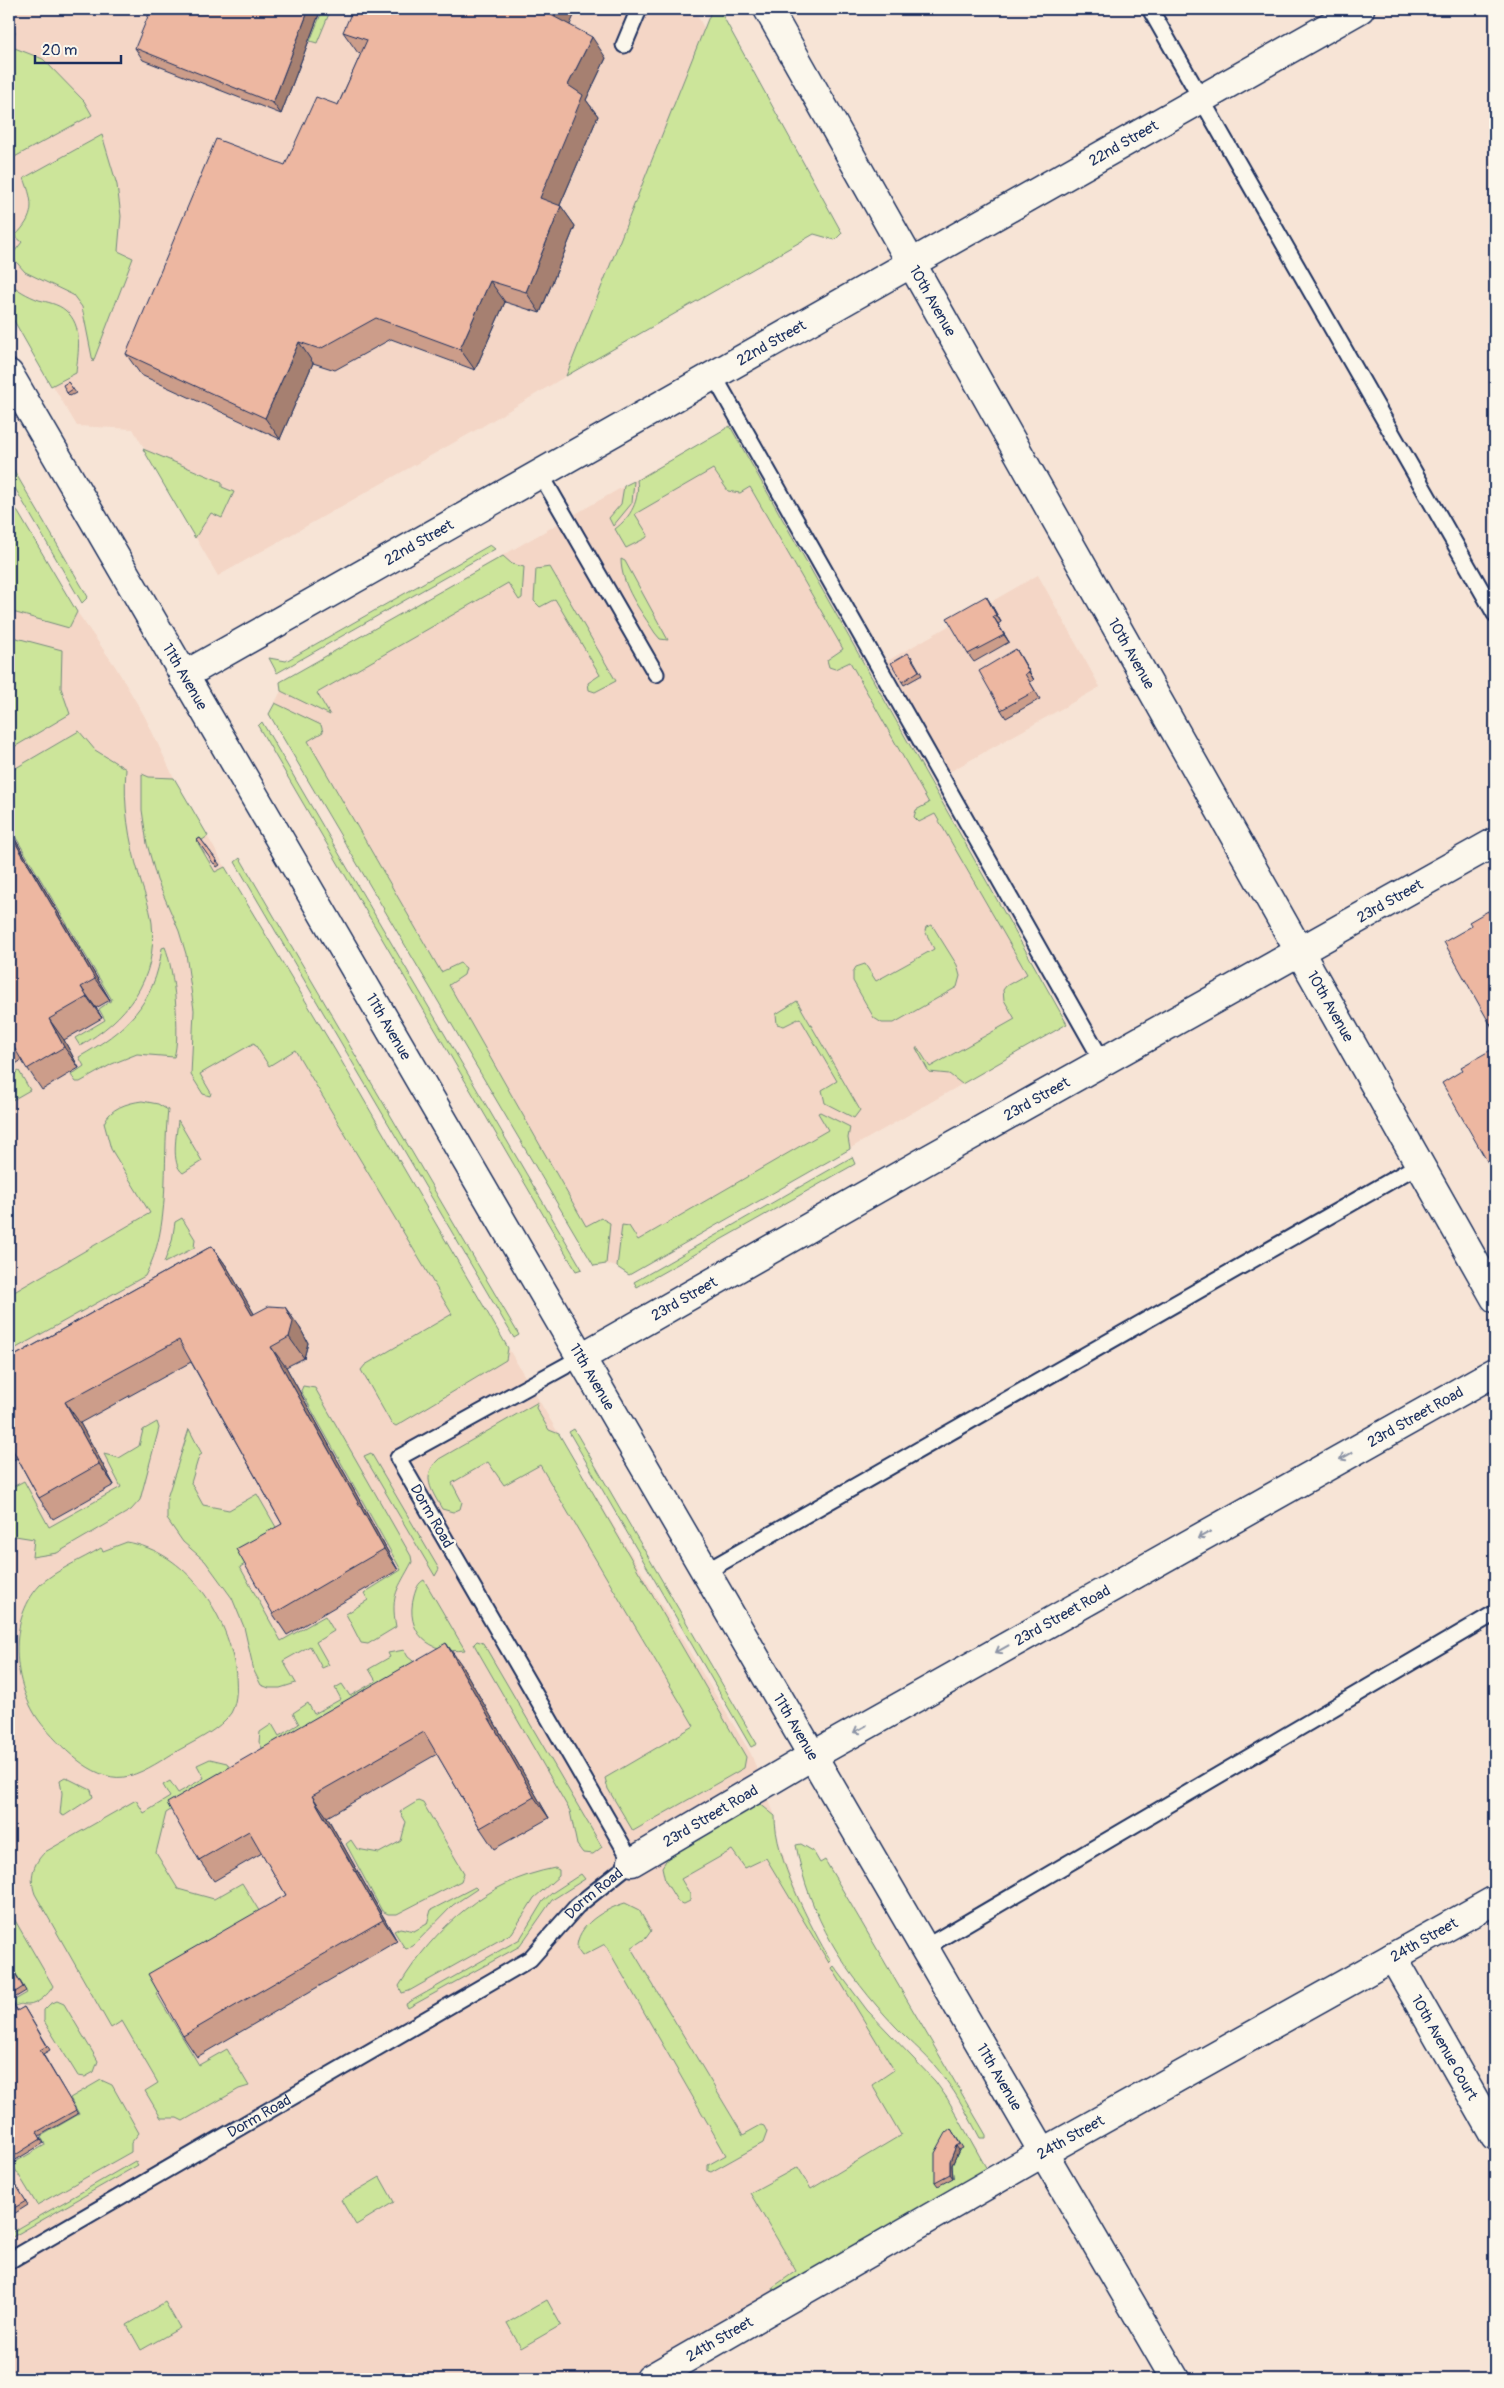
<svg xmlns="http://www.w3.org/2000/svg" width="1504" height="2388" font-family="Pangolin,sans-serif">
<rect width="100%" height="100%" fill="#f7e4d6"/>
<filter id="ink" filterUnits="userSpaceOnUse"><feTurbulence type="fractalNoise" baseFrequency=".02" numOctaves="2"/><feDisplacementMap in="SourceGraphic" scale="10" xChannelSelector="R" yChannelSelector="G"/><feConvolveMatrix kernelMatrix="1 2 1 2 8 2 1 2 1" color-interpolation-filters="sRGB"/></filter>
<g filter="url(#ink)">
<path fill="#f4d6c6" d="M 9,9 L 694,9 L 814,234 L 566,376 L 478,429 L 218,576 L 133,429 L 77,426 L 9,312 Z
M 730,426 L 1067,1024 L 629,1275 L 620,1268 L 606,1264 L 594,1266 L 269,714 L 281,691 L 280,682 Z
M 9,497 L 77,612 L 115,666 L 145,717 L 174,778 L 225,867 L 561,1438 L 751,1754 L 775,1816 L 777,1837 L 792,1881 L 811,1926 L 831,1961 L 832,1968 L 867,2010 L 935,2081 L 979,2153 L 775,2299 L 633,2379 L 9,2379 Z
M 1038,575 L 1100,687 L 944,775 L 882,664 Z"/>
<path fill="#cce59a" stroke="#748a7c" d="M 323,9 L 331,9 L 317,43 L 310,41 Z
M 712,9 L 719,9 L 842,233 L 835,240 L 814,234 L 566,376 Z
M 9,30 L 15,32 L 12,47 L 43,59 L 84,101 L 92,115 L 9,160 Z
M 102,135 L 117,185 L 121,216 L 118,251 L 133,258 L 93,362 L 82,307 L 73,295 L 25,272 L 11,256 L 22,242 L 15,236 C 35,216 34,204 24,178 Z
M 9,282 C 17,290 28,296 39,300 C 47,302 58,304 65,310 C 84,325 78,353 76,373 L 51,386 L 9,312 Z
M 730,426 L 1067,1024 L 962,1084 L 949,1074 L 929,1072 L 916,1048 L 918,1048 L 930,1067 L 1015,1019 L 1004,1000 L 1003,990 L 1006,986 L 1027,974 L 935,814 L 919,822 L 914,817 L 916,810 L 929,803 L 850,662 L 835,669 L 829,667 L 827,660 L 843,649 L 750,487 L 740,493 L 728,491 L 713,469 L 635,514 L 648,535 L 646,538 L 626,548 L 615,529 C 631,517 640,500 637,480 Z
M 143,449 L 222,482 L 222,487 L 234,492 L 222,518 L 211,513 L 195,538 Z
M 9,462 L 88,597 L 82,603 L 9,478 Z
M 634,481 L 632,503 L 613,526 L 609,518 L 621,504 L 624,486 Z
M 9,497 L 77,612 L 69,628 L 9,611 Z
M 490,545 L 495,549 L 277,673 L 269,658 L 286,661 Z
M 503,556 L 512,564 L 524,567 L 522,598 L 519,600 L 508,583 L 317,693 L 330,715 L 281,691 L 280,682 Z
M 621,559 L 625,561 L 668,640 L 660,639 L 655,633 C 641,611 621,586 621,559 Z
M 550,567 L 616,681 L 595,692 L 589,690 L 588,683 L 600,675 L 555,599 L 540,607 L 534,601 L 536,569 Z
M 9,636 L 62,650 L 61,688 L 70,714 L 9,750 Z
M 275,703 L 321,725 L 323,732 L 308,741 L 441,972 L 460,963 L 466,968 L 464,975 L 449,985 L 586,1226 L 601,1218 L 610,1223 L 606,1264 L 594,1266 L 269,714 Z
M 262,722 L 582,1269 L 576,1271 L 258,726 Z
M 79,731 L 95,750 L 126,769 C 123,804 129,841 139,875 C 143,891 150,906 152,923 C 158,980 126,1019 80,1046 L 75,1038 L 105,1020 L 99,1009 L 112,1000 L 9,826 L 9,772 Z
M 142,774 L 149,777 L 174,778 L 208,836 L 198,843 L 215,872 L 225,867 L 335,1050 L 508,1348 L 506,1360 L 396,1426 L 391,1423 L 361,1370 L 365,1365 L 452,1314 L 295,1050 L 269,1066 L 254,1043 L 200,1074 L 211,1093 L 210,1096 L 203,1094 L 191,1075 L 194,1010 L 186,954 L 179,931 L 157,880 L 147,844 L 142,810 Z
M 240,858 L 519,1335 L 514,1338 L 235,862 Z
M 932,925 L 957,965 L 960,976 L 957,987 L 894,1023 L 882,1023 L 874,1018 L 853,981 L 853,972 L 856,967 L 865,964 L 876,981 L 934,949 L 925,931 L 926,927 Z
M 165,947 C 174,968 181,1036 174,1057 L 137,1054 L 112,1064 L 80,1082 L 76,1082 L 71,1075 L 84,1066 L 79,1057 C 125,1031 155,1004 162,948 Z
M 797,1001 L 860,1110 L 854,1118 L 825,1103 L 822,1090 L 837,1081 L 800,1018 L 784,1026 L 777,1024 L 776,1014 Z
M 19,1071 L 30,1090 L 9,1102 L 9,1077 Z
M 142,1101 L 158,1104 L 168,1110 C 162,1165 172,1226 145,1276 L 9,1352 L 9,1295 L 150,1213 L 111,1149 L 104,1123 C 110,1108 127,1103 142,1101 Z
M 820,1112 L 850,1127 L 848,1138 L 850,1149 L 629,1275 L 617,1267 L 622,1225 L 629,1226 L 638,1240 L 828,1130 L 818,1113 Z
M 178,1120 L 202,1161 L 183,1173 C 170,1164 177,1133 178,1120 Z
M 852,1157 L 855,1164 L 637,1287 L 634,1282 Z
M 182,1218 L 195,1239 L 194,1248 L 164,1263 L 172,1241 L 175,1222 Z
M 303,1386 L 315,1388 L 411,1556 L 412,1562 C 398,1589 390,1594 396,1627 L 368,1644 L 361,1643 L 346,1614 L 368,1600 L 364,1593 L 401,1570 L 301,1391 Z
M 538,1402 L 536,1408 L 549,1430 L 559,1434 L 746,1757 L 744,1768 L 633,1831 L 608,1789 L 605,1778 L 694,1726 L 540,1465 L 504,1485 L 488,1462 L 452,1483 L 462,1502 L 460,1509 L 453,1512 L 442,1509 C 432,1491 420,1476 439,1459 Z
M 157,1422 L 159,1428 L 140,1500 L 131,1510 L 57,1553 L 32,1557 L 34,1539 L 9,1535 L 9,1489 L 24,1481 L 49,1527 L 121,1487 L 104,1454 L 119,1458 L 139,1446 L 143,1430 Z
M 189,1429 L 202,1454 L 199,1456 L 191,1483 L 203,1505 L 229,1510 L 257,1494 L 284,1541 L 240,1567 L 281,1641 L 325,1616 L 334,1631 L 316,1642 L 329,1665 L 322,1668 L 310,1646 L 283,1661 L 296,1683 L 280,1688 L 269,1688 L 261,1685 L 254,1671 L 244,1627 L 232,1598 L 205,1561 L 183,1542 L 167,1519 L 167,1498 Z
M 574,1429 L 757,1744 L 751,1747 L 569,1432 Z
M 371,1453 L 439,1569 L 435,1576 L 364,1456 Z
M 127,1542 C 186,1552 226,1612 235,1668 C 237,1682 238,1701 231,1713 C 219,1730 197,1740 179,1750 C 163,1759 147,1771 129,1776 C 98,1785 64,1750 45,1728 C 13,1692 5,1622 40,1585 C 54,1571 83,1559 101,1548 L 103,1551 Z
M 424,1580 L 465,1650 C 430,1655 404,1632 414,1596 C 416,1589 418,1583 424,1580 Z
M 477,1641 L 483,1643 L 602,1847 L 593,1854 L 583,1853 L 577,1845 L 570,1811 L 476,1648 L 474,1644 Z
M 404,1650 L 408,1657 L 422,1668 L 269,1761 L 259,1742 L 260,1732 L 272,1724 L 279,1736 L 299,1724 L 293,1713 L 308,1703 L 314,1714 L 341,1699 L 335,1688 L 342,1684 L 350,1696 L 376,1681 L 369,1669 L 390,1657 L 388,1653 Z
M 210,1759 L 227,1763 L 231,1771 L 166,1813 L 156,1853 L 178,1889 L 214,1899 L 242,1883 L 269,1927 L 156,1993 L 199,2065 L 227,2049 L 249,2086 L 239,2089 L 183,2121 L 177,2118 L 161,2118 L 145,2091 L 158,2083 L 122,2021 L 111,2028 L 35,1894 C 29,1877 33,1864 45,1852 L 136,1800 L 144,1813 L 170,1797 L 163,1785 L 170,1781 L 178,1793 L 204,1778 L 197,1765 Z
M 65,1777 L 91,1790 L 93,1797 L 64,1816 L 60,1814 L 62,1793 L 60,1780 Z
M 418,1801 L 423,1803 L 464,1873 L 461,1881 L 397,1914 L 388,1914 L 382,1911 L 346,1844 L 351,1840 L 357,1849 L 379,1853 L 401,1841 L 406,1822 L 400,1812 Z
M 759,1803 L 775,1816 C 774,1856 810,1926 831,1961 L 829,1963 L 766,1858 L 745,1868 L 732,1850 L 681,1879 L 690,1894 L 690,1901 L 684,1904 L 678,1902 L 665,1881 L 662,1867 L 669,1856 Z
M 801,1844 L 813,1851 L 820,1863 L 825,1860 L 986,2135 L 986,2138 L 980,2138 C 969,2118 959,2097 945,2079 C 931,2058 912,2044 895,2026 C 845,1973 809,1917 796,1845 Z
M 555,1868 L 559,1870 L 559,1876 L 534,1898 L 512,1933 L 409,1991 L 402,1993 L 399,1986 C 435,1927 486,1881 555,1868 Z
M 581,1874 L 585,1879 L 552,1900 L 520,1946 L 408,2008 L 406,2004 L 520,1939 L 543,1901 L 552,1893 Z
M 475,1887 L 477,1889 L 453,1905 L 413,1946 L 406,1949 L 404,1947 L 394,1931 L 400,1928 L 414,1931 L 427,1924 L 431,1910 Z
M 625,1903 L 639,1910 L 651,1931 L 646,1938 L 631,1948 L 743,2135 L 761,2125 L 764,2126 L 767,2132 L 763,2143 L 711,2172 L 708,2171 L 708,2165 L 726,2155 L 605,1944 L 582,1956 L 577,1949 C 576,1925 605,1909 625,1903 Z
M 9,1910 L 53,1986 C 49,1994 37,2005 28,2005 C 22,2005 21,2003 16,2006 L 13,2001 L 27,1993 L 9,1962 Z
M 834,1966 L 867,2010 L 935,2081 L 947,2098 L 988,2171 L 774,2293 L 773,2287 L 796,2271 L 750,2193 L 798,2167 L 811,2189 L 901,2135 L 872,2085 L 894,2070 L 832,1968 Z
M 57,2001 L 64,2004 L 98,2061 L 94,2072 L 85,2077 L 78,2076 L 44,2021 L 44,2010 L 50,2004 Z
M 101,2080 L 112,2085 L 139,2133 L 131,2143 L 131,2152 L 37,2205 L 12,2164 L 45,2145 L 41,2136 L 79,2114 L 70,2098 Z
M 135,2161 L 138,2165 L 9,2239 L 9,2234 Z
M 380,2177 L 394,2202 L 356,2225 L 341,2200 Z
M 547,2300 L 561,2325 L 521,2348 L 507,2323 Z
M 165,2302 L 180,2328 L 141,2350 L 127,2325 Z"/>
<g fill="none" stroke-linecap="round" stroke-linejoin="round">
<defs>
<g id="service">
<path d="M 1150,9 L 1495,614"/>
<path d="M 624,45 L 639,9"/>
<path d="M 714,376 L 1103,1062"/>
<path d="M 541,475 L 656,674"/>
<path d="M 705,1572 L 1420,1164"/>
<path d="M 924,1948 L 1495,1613"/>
<path id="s1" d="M 9,2261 L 530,1959 L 577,1906 L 632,1862 L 398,1458 L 580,1358"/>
</g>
<g id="minor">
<path id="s2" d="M 768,9 L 1495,1298"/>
<path id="s3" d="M 580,1358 L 929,1159 L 1495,842"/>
<path id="s4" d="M 632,1862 L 812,1756 L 1495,1372"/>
<path id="s5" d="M 1393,1957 L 1495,2136"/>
<path id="s6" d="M 650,2379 L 1044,2152 L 1495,1900"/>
</g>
<g id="tertiary">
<path id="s7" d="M 183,676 L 1360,9"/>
</g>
<g id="secondary">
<path id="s8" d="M 9,374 L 1175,2379"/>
</g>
</defs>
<use href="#service" stroke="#1b2f5e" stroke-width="19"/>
<use href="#minor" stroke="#1b2f5e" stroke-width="31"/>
<use href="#tertiary" stroke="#1b2f5e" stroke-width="31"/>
<use href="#secondary" stroke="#1b2f5e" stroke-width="31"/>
<use href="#service" stroke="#fbf7ec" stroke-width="15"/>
<use href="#minor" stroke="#fbf7ec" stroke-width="28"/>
<use href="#tertiary" stroke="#fbf7ec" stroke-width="28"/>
<use href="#secondary" stroke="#fbf7ec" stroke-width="28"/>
</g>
<path fill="#cc9d8a" stroke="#1b2f5e" d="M 321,9 L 281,114 L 143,60 L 135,48 Z
M 570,25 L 606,58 L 586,100 L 598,116 L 560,205 L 575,226 L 540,313 L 505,302 L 475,370 L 391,339 L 335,370 L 313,363 L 280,439 L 141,375 L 126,354 L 285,165 L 338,105 L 361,54 L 358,53 L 343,32 Z
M 68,382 L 76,393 L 70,396 L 67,393 Z
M 986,596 L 991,604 L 1001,622 L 998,624 L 1009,642 L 974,662 L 968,654 Z
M 1016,649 L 1034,680 L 1030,682 L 1040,699 L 1006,718 L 1001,710 Z
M 911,656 L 922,675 L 904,685 L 902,682 Z
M 9,829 L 110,1000 L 96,1008 L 102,1018 L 64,1040 L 79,1068 L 42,1090 L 22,1060 L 9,1068 Z
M 200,838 L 220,865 L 217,867 L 197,840 Z
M 1488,911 L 1495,922 L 1495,1031 L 1490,1024 L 1472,926 Z
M 212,1246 L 227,1267 L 254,1314 L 300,1328 L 308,1343 L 304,1358 L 286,1367 L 398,1570 L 287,1635 L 273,1614 L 282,1524 L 191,1362 L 80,1423 L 114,1485 L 53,1519 L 39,1498 L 17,1458 L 9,1463 L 9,1359 Z
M 461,1664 L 549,1818 L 494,1849 L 480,1828 L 437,1754 L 327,1817 L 397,1941 L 197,2057 L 183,2036 L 286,1895 L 262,1853 L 214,1881 L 199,1860 Z
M 9,1963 L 26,1991 L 11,2000 L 18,2011 L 24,2007 L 50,2050 L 43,2054 L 78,2114 L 39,2136 L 44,2143 L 9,2164 Z
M 951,2129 L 963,2148 L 959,2150 L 952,2165 L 953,2178 L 938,2186 L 935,2182 Z
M 9,2173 L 28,2205 L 9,2217 Z"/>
<path fill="#a68071" stroke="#1b2f5e" d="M 309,9 L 321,9 L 281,114 L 273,103 Z
M 554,9 L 577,9 L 565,36 L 551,15 Z
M 592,37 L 606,58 L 586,100 L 598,116 L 554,219 L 540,198 L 568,85 Z
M 561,206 L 575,226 L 540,313 L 526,292 Z
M 490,281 L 505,302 L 475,370 L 460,349 Z
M 299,342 L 313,363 L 280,439 L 265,418 Z
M 986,596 L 991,604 L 1001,622 L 996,615 Z
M 993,616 L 998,624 L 1009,642 L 1004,635 Z
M 1016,649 L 1021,657 L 1034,680 L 1029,672 Z
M 9,829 L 110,1000 L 95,979 L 9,832 Z
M 81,987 L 96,1008 L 102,1018 L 87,997 Z
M 49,1019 L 64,1040 L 79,1068 L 64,1047 Z
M 212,1246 L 227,1267 L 267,1336 L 252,1315 Z
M 285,1307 L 300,1328 L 308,1343 L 304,1358 L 289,1337 Z
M 271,1347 L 286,1367 L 398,1570 L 384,1549 Z
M 65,1402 L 80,1423 L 114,1485 L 99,1464 Z
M 446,1643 L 461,1664 L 549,1818 L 534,1797 Z
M 312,1796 L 327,1817 L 397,1941 L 383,1920 Z
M 956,2146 L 959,2150 L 952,2165 L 953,2178 L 950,2174 L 950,2161 Z"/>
<path fill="#edb7a1" stroke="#1b2f5e" d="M 151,9 L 309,9 L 273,103 L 135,48 Z
M 353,9 L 554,9 L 551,15 L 592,37 L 568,85 L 583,95 L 540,198 L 561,206 L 526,292 L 490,281 L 460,349 L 376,318 L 320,349 L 299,342 L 265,418 L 126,354 L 216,139 L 285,165 L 316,97 L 338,105 L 367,40 L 343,32 Z
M 68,382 L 73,389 L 67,393 L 63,385 Z
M 986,596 L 996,615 L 993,616 L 1004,635 L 968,654 L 947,618 Z
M 1016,649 L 1029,672 L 1025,674 L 1035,691 L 1001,710 L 979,671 Z
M 908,653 L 919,671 L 902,682 L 891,663 Z
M 9,832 L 95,979 L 81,987 L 87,997 L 49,1019 L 64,1047 L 27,1069 L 9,1039 Z
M 200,838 L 217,861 L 214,864 L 197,840 Z
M 1488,911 L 1495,923 L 1495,1022 L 1490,1024 L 1444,942 L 1472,926 L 1469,922 Z
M 1491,1050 L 1495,1054 L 1495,1175 L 1442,1083 L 1463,1070 L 1461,1067 Z
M 212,1246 L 252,1315 L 269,1306 L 285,1307 L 293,1322 L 289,1337 L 271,1347 L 384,1549 L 273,1614 L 236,1549 L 282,1524 L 179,1340 L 65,1402 L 99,1464 L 39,1498 L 9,1443 L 9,1359 Z
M 446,1643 L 534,1797 L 480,1828 L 424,1732 L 312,1796 L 383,1920 L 183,2036 L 148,1974 L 286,1895 L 249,1831 L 199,1860 L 167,1803 Z
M 9,1963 L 23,1987 L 9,1996 Z
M 9,1997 L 17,2011 L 24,2007 L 47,2046 L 40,2050 L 76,2110 L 37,2132 L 41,2139 L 9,2159 Z
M 951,2129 L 960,2144 L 956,2146 L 950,2161 L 950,2174 L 935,2182 L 935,2153 L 946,2133 Z
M 9,2174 L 26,2201 L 9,2211 Z"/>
<defs><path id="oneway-shaft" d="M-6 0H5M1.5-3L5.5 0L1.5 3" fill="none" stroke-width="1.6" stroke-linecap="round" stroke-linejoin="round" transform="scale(1.25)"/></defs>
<g stroke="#8b93a5">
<use href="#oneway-shaft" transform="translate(1346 1456) rotate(151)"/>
<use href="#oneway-shaft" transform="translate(1204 1535) rotate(151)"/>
<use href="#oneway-shaft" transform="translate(1002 1649) rotate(151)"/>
<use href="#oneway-shaft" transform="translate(860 1729) rotate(151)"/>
</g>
</g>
<g text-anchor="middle" stroke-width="5" stroke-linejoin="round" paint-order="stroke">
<g font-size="15" fill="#1b2f5e" stroke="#fbf7ec">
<text dy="5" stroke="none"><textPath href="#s7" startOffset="1081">22nd Street</textPath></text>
<text dy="5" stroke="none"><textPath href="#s2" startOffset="335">10th Avenue</textPath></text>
<text dy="5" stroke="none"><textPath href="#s7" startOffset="676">22nd Street</textPath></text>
<text dy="5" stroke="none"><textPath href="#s7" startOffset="271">22nd Street</textPath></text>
<text dy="5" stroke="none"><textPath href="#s2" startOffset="740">10th Avenue</textPath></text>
<text dy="5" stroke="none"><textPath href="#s8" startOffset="350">11th Avenue</textPath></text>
<text dy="5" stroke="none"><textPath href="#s3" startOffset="930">23rd Street</textPath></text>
<text dy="5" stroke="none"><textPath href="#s2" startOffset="1145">10th Avenue</textPath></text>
<text dy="5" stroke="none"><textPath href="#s8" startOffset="755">11th Avenue</textPath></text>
<text dy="5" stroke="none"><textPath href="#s3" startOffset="525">23rd Street</textPath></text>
<text dy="5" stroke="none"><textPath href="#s3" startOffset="120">23rd Street</textPath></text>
<text dy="5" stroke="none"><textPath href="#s8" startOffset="1160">11th Avenue</textPath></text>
<text dy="5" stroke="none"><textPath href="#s4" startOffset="901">23rd Street Road</textPath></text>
<text transform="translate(432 1516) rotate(60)" y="5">Dorm Road</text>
<text dy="5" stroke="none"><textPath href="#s4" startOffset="496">23rd Street Road</textPath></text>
<text dy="5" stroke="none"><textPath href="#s8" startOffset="1565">11th Avenue</textPath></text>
<text dy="5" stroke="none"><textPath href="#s4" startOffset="91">23rd Street Road</textPath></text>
<text dy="5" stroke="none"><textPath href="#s1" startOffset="694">Dorm Road</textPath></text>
<text dy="5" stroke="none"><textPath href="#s6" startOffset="890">24th Street</textPath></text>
<text dy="5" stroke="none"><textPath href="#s5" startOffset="104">10th Avenue Court</textPath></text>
<text dy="5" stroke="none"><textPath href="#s8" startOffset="1970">11th Avenue</textPath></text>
<text dy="5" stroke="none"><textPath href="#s1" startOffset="289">Dorm Road</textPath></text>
<text dy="5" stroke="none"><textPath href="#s6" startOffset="485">24th Street</textPath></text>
<text dy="5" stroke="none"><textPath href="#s6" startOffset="80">24th Street</textPath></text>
</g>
</g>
<rect width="1504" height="2388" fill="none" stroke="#fbf7ec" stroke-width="30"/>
<rect x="15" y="15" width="1474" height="2358" fill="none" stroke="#1b2f5e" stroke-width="2" filter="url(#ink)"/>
<path d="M35 55v8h86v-8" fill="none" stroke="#1b2f5e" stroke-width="2.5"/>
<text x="42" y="55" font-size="15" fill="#1b2f5e" stroke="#fbf7ec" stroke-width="4" paint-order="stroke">20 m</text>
</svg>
